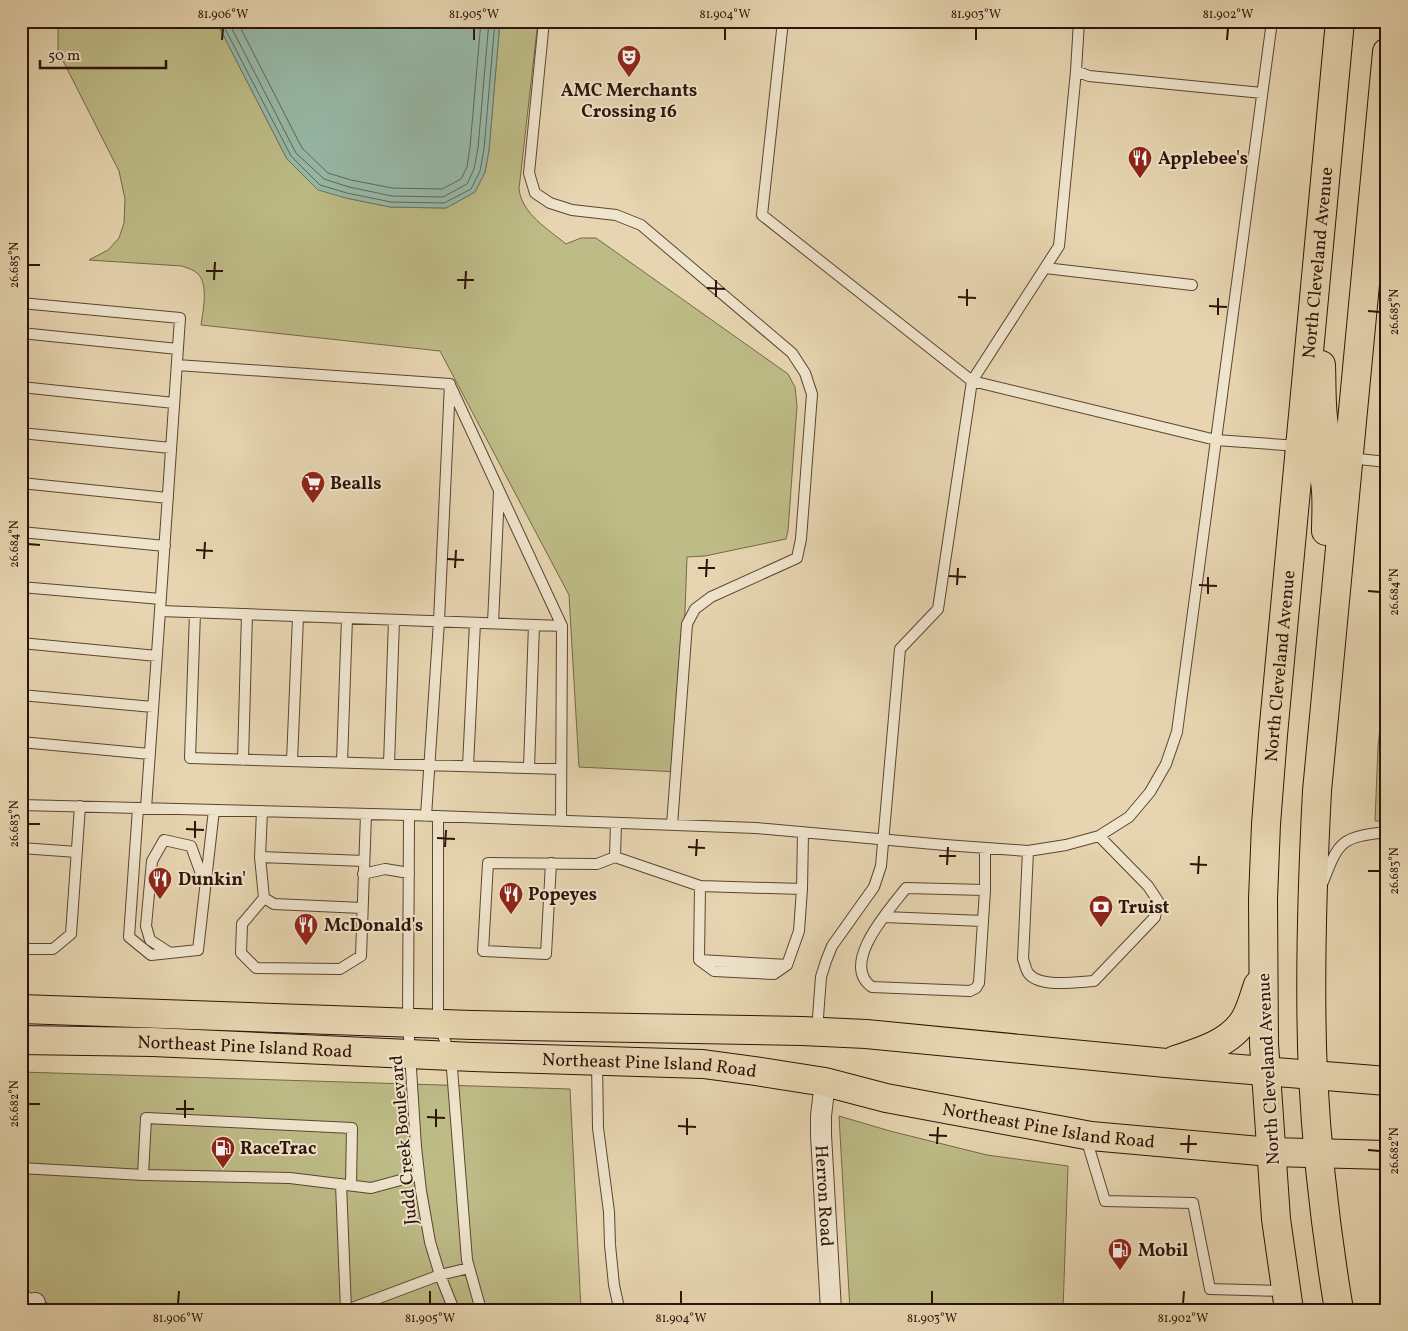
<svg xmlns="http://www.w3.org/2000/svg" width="1408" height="1331" font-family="Vollkorn,serif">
<rect width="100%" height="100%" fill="#e6d5b0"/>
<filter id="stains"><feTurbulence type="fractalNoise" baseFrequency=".004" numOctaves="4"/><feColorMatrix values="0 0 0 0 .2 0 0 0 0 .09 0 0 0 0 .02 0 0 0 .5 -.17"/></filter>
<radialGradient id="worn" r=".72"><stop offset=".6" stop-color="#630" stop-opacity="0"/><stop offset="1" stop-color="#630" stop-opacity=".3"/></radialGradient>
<path fill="#bdbb86" stroke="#766748" d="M 58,21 L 216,21 L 287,159 L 318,189 L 346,198 L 390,207 L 446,208 L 475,192 L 485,172 L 489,150 L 500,21 L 538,21 L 519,189 C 522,214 548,229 566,244 L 581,238 L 596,238 L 788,374 L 795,387 L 797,406 L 788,531 L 786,539 L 705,556 L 687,557 L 679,772 L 579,767 L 569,595 L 440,351 L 201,325 C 203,311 209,283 197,273 C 194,270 187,268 182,266 L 89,260 L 108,250 L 119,238 L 124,223 L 125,199 L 119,171 L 58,51 Z
M 1387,665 L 1387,822 L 1375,821 L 1378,746 Z
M 21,1072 L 570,1089 L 581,1310 L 21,1310 Z
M 839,1116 L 890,1131 L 987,1155 L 1068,1166 L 1063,1310 L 850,1310 Z"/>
<path fill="#97b9a8" stroke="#6d7768" d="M 216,21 L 500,21 L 489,150 L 485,172 L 475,192 L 446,208 L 390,207 L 346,198 L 318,190 L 287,159 Z"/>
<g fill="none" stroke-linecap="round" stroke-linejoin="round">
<path stroke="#626658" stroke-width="1" d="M 221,21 L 291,156 L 320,185 L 347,193 L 391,202 L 444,203 L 471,189 L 480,171 L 484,149 L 495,21
M 228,21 L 296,153 L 324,179 L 349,187 L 392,196 L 443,197 L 467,184 L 474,169 L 478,148 L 489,21
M 237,21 L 302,148 L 328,173 L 351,180 L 392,188 L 442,189 L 461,179 L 467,167 L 470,147 L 481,21"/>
<defs>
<path id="lane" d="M 544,21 L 529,173 L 535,193 L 550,203 L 572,210 L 616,215 L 641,225 L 792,353 L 805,373 L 812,394 L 801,539 L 797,558 L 711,597 L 695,609 L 687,624 L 672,825
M 783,21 L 762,215 L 972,381 L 938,609 L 900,649 L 881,866 L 874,887 L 832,946 L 826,961 L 821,977 L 817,1031
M 1079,21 L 1076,71 L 1059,246 L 972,381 L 1216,440 L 1298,446
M 1076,71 L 1089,76 L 1262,93
M 1045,268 L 1192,285
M 21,303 L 180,318 L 160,611 L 562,626 L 561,821
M 21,333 L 178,349
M 177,365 L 450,384
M 21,387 L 174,403
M 451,387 L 562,626
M 21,433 L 171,448
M 1349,458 L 1387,462
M 21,483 L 168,498
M 21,532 L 165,546
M 21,587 L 161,599
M 195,612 L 190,758 L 561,769
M 493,623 L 499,492
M 21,643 L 157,656
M 21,695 L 153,707
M 21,742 L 150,754
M 243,760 L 247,614
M 292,761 L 298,617
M 342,762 L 347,618
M 389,764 L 394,620
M 468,766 L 475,623
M 529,768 L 534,625
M 21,805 L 409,815 L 756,828 L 945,845 L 1028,851 L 1066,845 L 1099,836 L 1129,817 L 1150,792 L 1166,764 L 1177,732 L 1272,21
M 138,808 L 129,937 L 151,955 L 198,950 L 214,810
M 146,808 L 160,611
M 262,811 L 260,857 L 264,898 L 242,924 L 241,953 L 256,968 L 340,969 L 361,956 L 366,814
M 409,815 L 408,1022 L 416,1147 L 421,1191 L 430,1242 L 440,1275 L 454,1310
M 426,816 L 439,621 L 450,384
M 438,816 L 438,1023 L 451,1056 L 467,1260 L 481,1310
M 21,848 L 77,852
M 985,848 L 985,890 L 906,888 C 890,909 839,964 872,987 L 970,991 L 976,988 L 979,983 L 985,890
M 1028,851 L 1023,959 C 1025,964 1026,971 1029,974 C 1041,988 1077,982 1094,981 L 1155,917 L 1158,901 L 1148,886 L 1099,836
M 260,857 L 364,861
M 615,857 L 700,886 L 802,889
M 551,863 L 546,954 L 483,951 L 488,863 L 597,864 L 615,857 L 616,823
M 363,874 L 385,869 L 409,873
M 1323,882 C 1339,840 1342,837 1387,832
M 700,886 L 699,960 L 714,971 L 774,974 L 787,965 L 799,931 L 802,889 L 803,832
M 264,898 L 274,904 L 362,908
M 884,917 L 983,921
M 21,949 L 53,949 L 71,934 L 80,806
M 170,953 L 150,940 L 146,926 L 152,861 L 164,840 L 191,846 L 204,882
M 700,960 L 787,965
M 597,1061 L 598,1128 L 609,1212 L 610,1245 L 614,1285 L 619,1308
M 1086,1138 L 1105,1201 L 1193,1203 L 1210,1289 L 1284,1291
M 21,1168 L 143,1175 L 290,1178 L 371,1188 L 419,1175
M 143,1175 L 146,1118 L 352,1128 L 351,1185
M 341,1184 L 346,1310
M 21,1293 L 43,1308 L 55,1310
M 347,1310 L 440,1275 L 469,1268"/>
<g id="street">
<path id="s1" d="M 825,1082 L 821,1116 L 821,1135 L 831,1310"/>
<path d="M 31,1310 L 35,1303"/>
</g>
<g id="primary">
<path d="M 1321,365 C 1322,383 1320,425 1328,439 C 1332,448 1341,452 1348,458"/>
<path d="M 1299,446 C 1303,447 1308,449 1310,451 C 1331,470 1326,506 1326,531"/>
<path d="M 21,1009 L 472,1025 L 802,1031 L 866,1034 L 1166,1063 L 1387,1081"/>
<path id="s2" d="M 21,1040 L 153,1042 L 473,1057 L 703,1064 L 755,1071 L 825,1082 L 886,1098 L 1091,1136 L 1271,1152 L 1387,1155"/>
<path d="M 1175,1060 C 1200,1052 1231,1043 1245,1019 C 1251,1009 1254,996 1258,985"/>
<path id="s3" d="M 1289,1310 L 1276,1219 L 1264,1044 L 1263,899 L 1266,824 L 1273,735 L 1340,21"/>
<path d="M 1339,1310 C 1326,1232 1317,1154 1313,1076 C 1309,981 1312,886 1317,791 L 1387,52"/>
</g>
</defs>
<use href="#lane" stroke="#5c4433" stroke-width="12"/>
<use href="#street" stroke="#5c4433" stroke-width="22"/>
<use href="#primary" stroke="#2e1309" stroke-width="30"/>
<use href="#lane" stroke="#efe4cc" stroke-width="10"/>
<use href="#street" stroke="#efe4cc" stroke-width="20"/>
<use href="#primary" stroke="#e6d5b0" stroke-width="28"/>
</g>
<path fill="none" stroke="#2e1309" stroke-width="2" d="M 222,40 L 223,28M 474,40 L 474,28M 725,40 L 725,28M 976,40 L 976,28M 1227,40 L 1228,28M 28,265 L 40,265M 206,271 L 223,271M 214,280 L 215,262M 457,280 L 474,280M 707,288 L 725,289M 465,289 L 466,271M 716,297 L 716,280M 958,297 L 976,298M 967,306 L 967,289M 1209,306 L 1227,307M 1368,311 L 1380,312M 1218,315 L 1218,298M 28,544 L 40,545M 196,550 L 213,551M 204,559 L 205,542M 447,559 L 464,560M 455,568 L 456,550M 698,568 L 715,568M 949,576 L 966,577M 706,577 L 707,559M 957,585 L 958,568M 1199,585 L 1217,586M 1368,591 L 1380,592M 1208,594 L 1208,577M 28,824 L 40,824M 186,829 L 204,830M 195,838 L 195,821M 437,838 L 455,839M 445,847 L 446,830M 688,847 L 705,848M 696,856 L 697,839M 939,856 L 956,856M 1190,864 L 1207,865M 947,865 L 948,847M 1368,871 L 1380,871M 1198,874 L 1199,856M 28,1104 L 40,1104M 176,1109 L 194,1109M 427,1117 L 445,1118M 185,1118 L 185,1100M 678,1126 L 696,1127M 436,1127 L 436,1109M 687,1135 L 687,1118M 929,1135 L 947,1136M 937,1144 L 938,1127M 1180,1144 L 1197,1144M 1368,1150 L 1380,1151M 1188,1153 L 1189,1135M 178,1304 L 179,1291M 430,1304 L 430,1291M 681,1304 L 681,1291M 932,1304 L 932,1291M 1183,1304 L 1184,1291"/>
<defs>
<symbol id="theatre-pin" viewBox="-11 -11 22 30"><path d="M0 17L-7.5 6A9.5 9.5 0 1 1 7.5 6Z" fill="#8f2418" stroke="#efe4cc"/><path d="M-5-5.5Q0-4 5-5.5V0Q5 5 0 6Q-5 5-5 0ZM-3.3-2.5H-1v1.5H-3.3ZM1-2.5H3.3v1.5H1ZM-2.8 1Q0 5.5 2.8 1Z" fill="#fff"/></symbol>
<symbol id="restaurant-pin" viewBox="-11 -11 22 30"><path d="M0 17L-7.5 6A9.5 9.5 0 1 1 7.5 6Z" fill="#8f2418" stroke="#efe4cc"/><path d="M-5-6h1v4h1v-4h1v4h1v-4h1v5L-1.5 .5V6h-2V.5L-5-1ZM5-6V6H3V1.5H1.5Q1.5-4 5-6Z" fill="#fff"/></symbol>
<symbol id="supermarket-pin" viewBox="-11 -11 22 30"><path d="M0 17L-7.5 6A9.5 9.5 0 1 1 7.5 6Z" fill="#8f2418" stroke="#efe4cc"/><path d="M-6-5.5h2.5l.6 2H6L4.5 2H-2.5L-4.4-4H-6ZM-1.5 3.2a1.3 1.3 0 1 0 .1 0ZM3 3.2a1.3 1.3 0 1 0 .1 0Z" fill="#fff"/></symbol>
<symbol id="bank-pin" viewBox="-11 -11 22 30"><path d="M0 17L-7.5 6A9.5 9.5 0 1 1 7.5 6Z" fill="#8f2418" stroke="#efe4cc"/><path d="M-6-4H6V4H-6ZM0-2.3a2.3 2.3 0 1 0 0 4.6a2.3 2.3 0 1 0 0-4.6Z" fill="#fff"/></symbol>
<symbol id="fuel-pin" viewBox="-11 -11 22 30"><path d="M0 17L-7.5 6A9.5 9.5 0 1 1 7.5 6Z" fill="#8f2418" stroke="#efe4cc"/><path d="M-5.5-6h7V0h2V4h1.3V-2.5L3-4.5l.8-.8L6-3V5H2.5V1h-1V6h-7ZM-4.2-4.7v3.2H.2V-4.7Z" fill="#fff"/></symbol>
</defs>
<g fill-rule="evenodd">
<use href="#theatre-pin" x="615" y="43" width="28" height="38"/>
<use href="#restaurant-pin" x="1126" y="144" width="28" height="38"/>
<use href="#supermarket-pin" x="299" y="469" width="28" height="38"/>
<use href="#restaurant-pin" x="146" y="865" width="28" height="38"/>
<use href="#restaurant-pin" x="497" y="880" width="28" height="38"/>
<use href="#bank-pin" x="1087" y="893" width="28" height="38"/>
<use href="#restaurant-pin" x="292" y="911" width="28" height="38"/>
<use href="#fuel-pin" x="209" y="1134" width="28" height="38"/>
<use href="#fuel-pin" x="1106" y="1236" width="28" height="38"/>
</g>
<g text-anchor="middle" stroke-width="4" stroke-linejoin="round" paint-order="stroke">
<g font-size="18" font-weight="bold" fill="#2e1309" stroke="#efe4cc" text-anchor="start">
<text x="629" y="96" text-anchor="middle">AMC Merchants<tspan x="629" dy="21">Crossing 16</tspan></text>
<text x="1158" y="164">Applebee's</text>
<text x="330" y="489">Bealls</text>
<text x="178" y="885">Dunkin'</text>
<text x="528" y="900">Popeyes</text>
<text x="1118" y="913">Truist</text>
<text x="324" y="931">McDonald's</text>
<text x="240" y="1154">RaceTrac</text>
<text x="1138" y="1256">Mobil</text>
</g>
<g font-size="18" fill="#2e1309" stroke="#efe4cc">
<text dy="6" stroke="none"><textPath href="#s3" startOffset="1051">North Cleveland Avenue</textPath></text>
<text dy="6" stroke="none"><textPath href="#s3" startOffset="646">North Cleveland Avenue</textPath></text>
<text dy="6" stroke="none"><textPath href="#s2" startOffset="224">Northeast Pine Island Road</textPath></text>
<text dy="6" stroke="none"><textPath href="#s2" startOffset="629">Northeast Pine Island Road</textPath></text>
<text transform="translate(1268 1069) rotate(-93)" y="6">North Cleveland Avenue</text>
<text dy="6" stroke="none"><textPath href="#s2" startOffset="1034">Northeast Pine Island Road</textPath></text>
<text transform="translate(403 1140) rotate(-95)" y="6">Judd Creek Boulevard</text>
<text dy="6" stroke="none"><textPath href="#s1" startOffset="114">Herron Road</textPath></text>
</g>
</g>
<rect width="1408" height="1331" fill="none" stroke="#e6d5b0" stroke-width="55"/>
<path d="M40 60v8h126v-8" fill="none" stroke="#2e1309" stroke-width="2.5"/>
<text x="48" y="60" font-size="15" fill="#2e1309" stroke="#efe4cc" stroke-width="4" paint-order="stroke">50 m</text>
<rect x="28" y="28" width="1352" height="1276" fill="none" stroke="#2e1309" stroke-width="2"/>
<g font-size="12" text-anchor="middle" fill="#2e1309">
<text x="223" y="18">81.906°W</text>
<text x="474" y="18">81.905°W</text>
<text x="725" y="18">81.904°W</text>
<text x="976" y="18">81.903°W</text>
<text x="1228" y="18">81.902°W</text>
<text transform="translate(14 265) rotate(-90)" y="4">26.685°N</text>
<text transform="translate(1394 312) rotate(-90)" y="4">26.685°N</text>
<text transform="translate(14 544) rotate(-90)" y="4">26.684°N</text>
<text transform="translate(1394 592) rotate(-90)" y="4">26.684°N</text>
<text transform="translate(14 824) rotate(-90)" y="4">26.683°N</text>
<text transform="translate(1394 871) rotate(-90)" y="4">26.683°N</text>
<text transform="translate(14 1104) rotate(-90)" y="4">26.682°N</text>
<text transform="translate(1394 1151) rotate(-90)" y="4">26.682°N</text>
<text x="178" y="1322">81.906°W</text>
<text x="430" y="1322">81.905°W</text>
<text x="681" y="1322">81.904°W</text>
<text x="932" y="1322">81.903°W</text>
<text x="1183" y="1322">81.902°W</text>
</g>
<rect width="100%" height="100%" filter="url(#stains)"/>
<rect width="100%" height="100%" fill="url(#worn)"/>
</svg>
